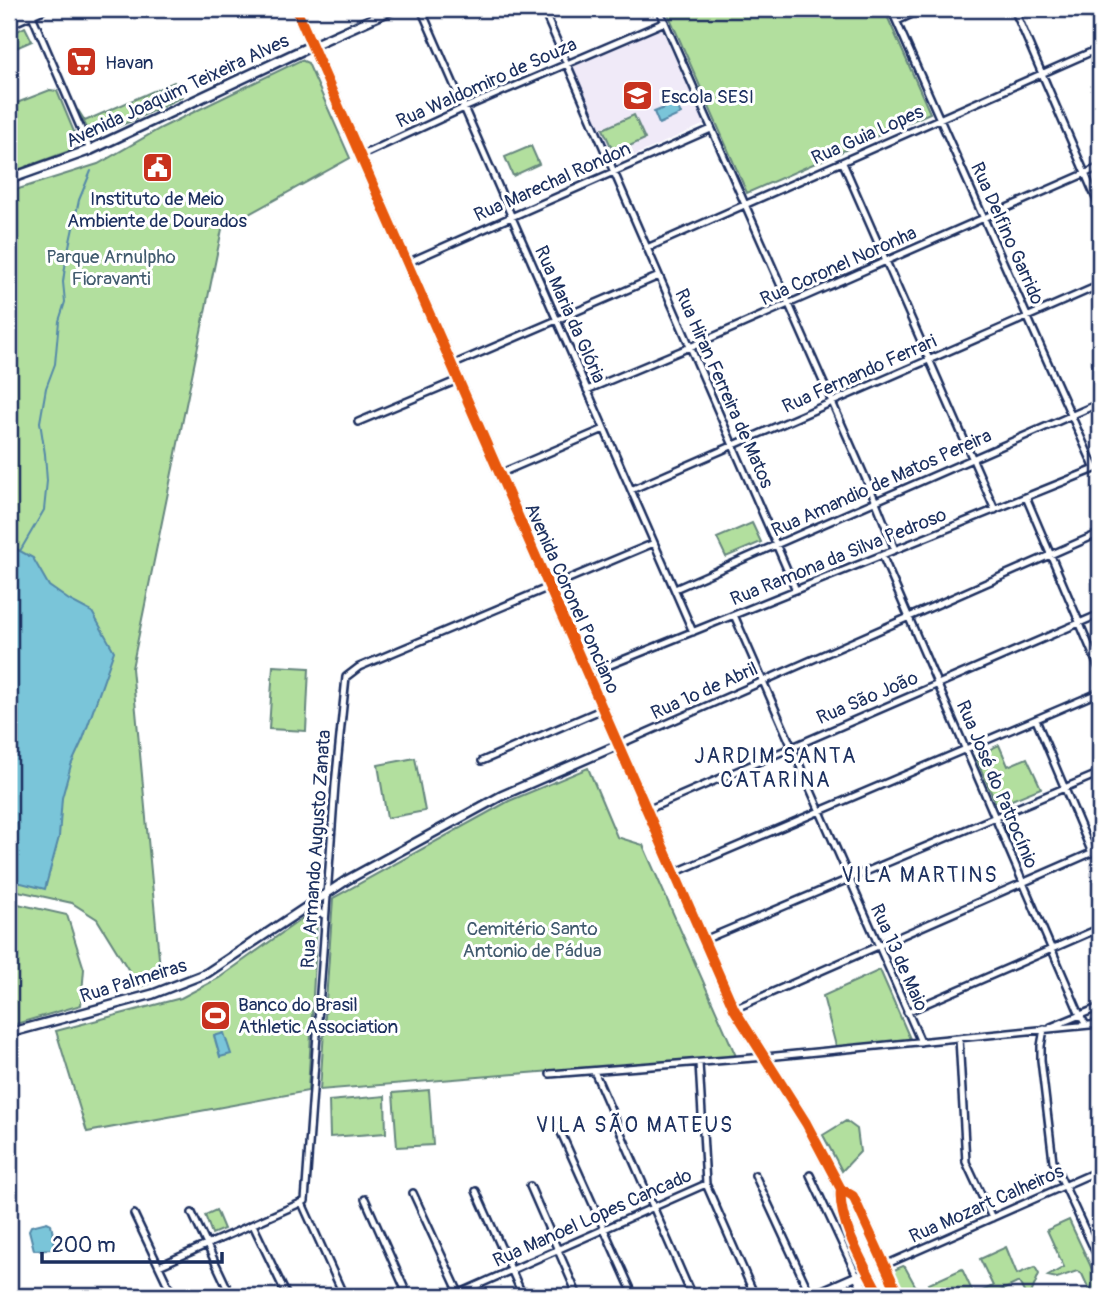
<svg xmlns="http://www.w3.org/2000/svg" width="1109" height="1305" font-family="Pangolin,sans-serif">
<rect width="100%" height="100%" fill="#fff"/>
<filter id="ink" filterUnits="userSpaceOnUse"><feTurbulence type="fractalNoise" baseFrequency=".0143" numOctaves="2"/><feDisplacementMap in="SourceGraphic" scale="14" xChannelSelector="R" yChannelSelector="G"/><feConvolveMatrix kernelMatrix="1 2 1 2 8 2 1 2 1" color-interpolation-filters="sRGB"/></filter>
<g filter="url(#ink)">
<path fill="#f0eaf8" d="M 660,25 L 705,124 L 613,165 L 571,68 Z"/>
<path fill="#b2df9e" stroke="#66877e" stroke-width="2" d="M 666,9 L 884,9 L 930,113 L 747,193 Z
M 25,27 L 32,41 L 9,51 L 9,35 Z
M 301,60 L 308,63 L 350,158 L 222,229 L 132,668 L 161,979 L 139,987 L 97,919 L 72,903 L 9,889 L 9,192 L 98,164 L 161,128 Z
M 174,82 L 182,97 L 129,122 L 91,136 L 78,110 L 85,121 Z
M 50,90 L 57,91 L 77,139 L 72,150 L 9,173 L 9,106 Z
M 634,115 L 645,139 L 614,153 L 603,129 Z
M 531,146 L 539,164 L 513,176 L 505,157 Z
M 752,523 L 761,542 L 726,557 L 717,538 Z
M 273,666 L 309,668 L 306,731 L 269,729 Z
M 999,745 L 1008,766 L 1027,758 L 1041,788 L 997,806 L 975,756 Z
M 415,758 L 425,811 L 387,818 L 378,765 Z
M 588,768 L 617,837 L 643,845 L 736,1056 L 320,1090 L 333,898 L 509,801 Z
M 9,902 L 67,915 L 84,969 L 81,1005 L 9,1026 Z
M 307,915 L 317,920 L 308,1091 L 87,1132 L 56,1031 L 181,998 L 219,978 Z
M 880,970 L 911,1041 L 837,1050 L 823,996 Z
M 429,1090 L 433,1145 L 397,1147 L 393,1093 Z
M 385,1096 L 386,1133 L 330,1137 L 329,1101 Z
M 846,1121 L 857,1129 L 860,1152 L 842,1171 L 823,1135 Z
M 216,1210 L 224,1229 L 212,1234 L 205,1215 Z
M 1069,1220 L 1100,1286 L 1100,1292 L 1092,1296 L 1082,1274 L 1077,1271 L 1057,1278 L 1048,1276 L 1064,1267 L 1047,1230 Z
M 1006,1247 L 1017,1274 L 1035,1267 L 1039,1274 L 1030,1296 L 1026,1296 L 1019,1282 L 998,1292 L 1000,1296 L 935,1296 L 929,1284 L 962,1269 L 974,1295 L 993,1286 L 980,1259 Z
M 903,1266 L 905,1267 L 921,1296 L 900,1296 L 892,1275 L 896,1269 Z"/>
<path fill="#7ac5d9" stroke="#5489a8" stroke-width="2" d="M 676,103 L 681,114 L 659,124 L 654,112 Z
M 9,545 L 33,558 L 49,586 L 69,600 L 92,612 L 114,651 L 83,739 L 71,765 L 62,798 L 59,837 L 45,889 L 9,880 Z
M 224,1033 L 231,1054 L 220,1057 L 214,1036 Z
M 47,1222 L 51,1224 L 55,1246 L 52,1249 L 34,1250 L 29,1230 L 31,1226 Z"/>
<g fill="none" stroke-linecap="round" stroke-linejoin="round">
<path stroke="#5489a8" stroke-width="2" d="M 20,551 L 44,510 L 47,481 L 45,454 L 40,422 L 46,388 L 55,364 L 59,321 L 65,302 L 63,282 L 66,260 L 79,200 L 91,171"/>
<defs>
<path id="minor" d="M 421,9 L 693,632
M 543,9 L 796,590
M 659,9 L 876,502 L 895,550
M 891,9 L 1095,469
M 1014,9 L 1100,208
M 31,13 L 90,150
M 897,21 L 923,9
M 360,156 L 464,108 L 665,22
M 843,163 L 995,510
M 647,248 L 1100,48
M 407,263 L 711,129
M 452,365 L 659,276
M 587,390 L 690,347 L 1100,167
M 358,422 L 458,380
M 499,474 L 604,429
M 631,490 L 1100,285
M 1026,497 L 1100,671
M 882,555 L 1080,1015 L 1086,1025
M 675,589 L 1100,403
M 734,615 L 921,1042
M 588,674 L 1100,467
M 1036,720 L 1092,853
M 618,745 L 1100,533
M 482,761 L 603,709
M 647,810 L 1100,614
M 674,873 L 1100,692
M 309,905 L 325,916
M 704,940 L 1100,773
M 734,1009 L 1100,849
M 907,1012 L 1100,928
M 1051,1027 L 1100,1007
M 1044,1029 L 1041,1046 L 1041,1060 L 1053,1161 L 1100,1262
M 959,1038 L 966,1162 L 992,1218
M 699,1063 L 706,1184 L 755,1296
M 594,1071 L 692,1296
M 550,1074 L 766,1057 L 1100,1024
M 558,1126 L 634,1296
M 755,1175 L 811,1296
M 810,1175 L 857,1276
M 530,1186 L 578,1296
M 476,1191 L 523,1296
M 413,1193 L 460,1295
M 365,1199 L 408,1296
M 302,1203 L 344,1296
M 192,1213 L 231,1296
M 134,1214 L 173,1296
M 253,1225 L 287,1296
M 885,1265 L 1100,1170
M 159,1266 L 305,1201 L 335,785 L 346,677 L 359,667 L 654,543
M 453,1296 L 706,1184"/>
<path id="tertiary" d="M 311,46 L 394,9
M 9,1033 L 153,994 L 207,973 L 347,880 L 501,796 L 618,745
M 811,1296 L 857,1276"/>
<path id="secondary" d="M 9,179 L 90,150 L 311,46
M 867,1296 L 857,1276 L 872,1279"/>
<path id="primary" d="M 296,9 L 734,1009 L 806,1123 L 841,1189 L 853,1196 L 899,1296
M 9,23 L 41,9
M 841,1189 C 837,1221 866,1268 880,1296"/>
</defs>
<use href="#minor" stroke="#1b2f5e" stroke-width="10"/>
<use href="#tertiary" stroke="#1b2f5e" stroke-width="12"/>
<use href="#secondary" stroke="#1b2f5e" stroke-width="13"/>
<use href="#primary" stroke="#1b2f5e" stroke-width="14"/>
<use href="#minor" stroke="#fff" stroke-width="5"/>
<use href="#tertiary" stroke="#fff" stroke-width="7"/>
<use href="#secondary" stroke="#fff" stroke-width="8"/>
<use href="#primary" stroke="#fff" stroke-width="9"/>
<defs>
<path id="cycleway" d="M 296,9 L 734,1009 L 806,1123 L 841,1189 L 853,1196 L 899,1296
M 841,1189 C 837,1221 866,1268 880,1296"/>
</defs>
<use href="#cycleway" stroke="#fff" stroke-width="15"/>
<use href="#cycleway" stroke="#e8590c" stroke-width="10"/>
</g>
</g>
<defs>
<symbol id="supermarket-square" viewBox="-11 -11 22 22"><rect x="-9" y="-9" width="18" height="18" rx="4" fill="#c8321e" stroke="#fff"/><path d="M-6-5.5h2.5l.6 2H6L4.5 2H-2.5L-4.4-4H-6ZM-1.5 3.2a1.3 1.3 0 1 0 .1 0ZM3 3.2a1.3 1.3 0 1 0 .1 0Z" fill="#fff"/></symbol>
<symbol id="school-square" viewBox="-11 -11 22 22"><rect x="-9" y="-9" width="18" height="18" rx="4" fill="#c8321e" stroke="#fff"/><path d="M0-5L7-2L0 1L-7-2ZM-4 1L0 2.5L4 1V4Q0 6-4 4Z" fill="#fff"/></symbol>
<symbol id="civic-square" viewBox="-11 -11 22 22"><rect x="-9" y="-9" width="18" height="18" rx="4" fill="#c8321e" stroke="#fff"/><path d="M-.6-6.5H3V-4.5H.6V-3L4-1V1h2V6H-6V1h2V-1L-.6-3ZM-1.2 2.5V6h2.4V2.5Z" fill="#fff"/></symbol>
<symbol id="stadium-square" viewBox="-11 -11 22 22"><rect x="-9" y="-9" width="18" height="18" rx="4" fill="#c8321e" stroke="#fff"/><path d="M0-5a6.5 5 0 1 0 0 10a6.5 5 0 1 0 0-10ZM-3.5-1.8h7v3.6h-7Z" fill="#fff"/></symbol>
</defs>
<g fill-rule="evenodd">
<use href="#supermarket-square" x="64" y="44" width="35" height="35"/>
<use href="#school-square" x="620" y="78" width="35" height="35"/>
<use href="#civic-square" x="140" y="150" width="35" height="35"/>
<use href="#stadium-square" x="198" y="998" width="35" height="35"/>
</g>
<g text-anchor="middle" stroke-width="6" stroke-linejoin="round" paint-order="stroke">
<g font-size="19" fill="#1b2f5e" stroke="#fff" text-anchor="start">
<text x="105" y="69">Havan</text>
<text x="661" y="103">Escola SESI</text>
<text x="157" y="205" text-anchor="middle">Instituto de Meio<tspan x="157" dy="22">Ambiente de Dourados</tspan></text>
<text x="238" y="1011">Banco do Brasil<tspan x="238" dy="22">Athletic Association</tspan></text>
</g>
<g font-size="19" fill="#1b2f5e" stroke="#fff">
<text transform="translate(486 82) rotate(-24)" y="7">Rua Waldomiro de Souza</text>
<text transform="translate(177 90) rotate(-25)" y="7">Avenida Joaquim Teixeira Alves</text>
<text transform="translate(867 134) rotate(-24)" y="7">Rua Guia Lopes</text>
<text transform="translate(552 181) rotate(-24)" y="7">Rua Marechal Rondon</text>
<text transform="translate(1008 233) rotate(66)" y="7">Rua Delfino Garrido</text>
<text transform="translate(838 265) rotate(-24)" y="7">Rua Coronel Noronha</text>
<text transform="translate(571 314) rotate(66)" y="7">Rua Maria da Glória</text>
<text transform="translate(859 373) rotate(-24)" y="7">Rua Fernando Ferrari</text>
<text transform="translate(725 388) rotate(66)" y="7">Rua Hiran Ferreira de Matos</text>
<text transform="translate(881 482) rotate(-24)" y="7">Rua Amandio de Matos Pereira</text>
<text transform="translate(838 556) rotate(-22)" y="7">Rua Ramona da Silva Pedroso</text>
<text transform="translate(573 598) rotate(66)" y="7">Avenida Coronel Ponciano</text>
<text transform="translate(704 690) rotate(-24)" y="7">Rua 1º de Abril</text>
<text transform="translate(867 697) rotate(-23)" y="7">Rua São João</text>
<text transform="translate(998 784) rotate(67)" y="7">Rua José do Patrocínio</text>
<text transform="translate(315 849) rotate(-86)" y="7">Rua Armando Augusto Zanata</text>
<text transform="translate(900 957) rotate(66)" y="7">Rua 13 de Maio</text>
<text transform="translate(133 980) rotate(-17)" y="7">Rua Palmeiras</text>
<text transform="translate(986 1203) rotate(-24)" y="7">Rua Mozart Calheiros</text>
<text transform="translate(592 1217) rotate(-24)" y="7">Rua Manoel Lopes Cancado</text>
</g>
<g font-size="19" fill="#415b6e" stroke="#fff">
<text x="111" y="263">Parque Arnulpho<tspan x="111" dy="22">Fioravanti</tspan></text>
<text x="532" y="935">Cemitério Santo<tspan x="532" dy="22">Antonio de Pádua</tspan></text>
</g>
<g font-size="21" letter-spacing="2" fill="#1b2f5e" stroke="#fff">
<text x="776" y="763">JARDIM SANTA<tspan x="776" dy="24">CATARINA</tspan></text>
<text x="920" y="882">VILA MARTINS</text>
<text x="635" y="1132">VILA SÃO MATEUS</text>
</g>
</g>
<rect width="1109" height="1305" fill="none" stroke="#fff" stroke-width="35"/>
<rect x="18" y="18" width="1074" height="1270" fill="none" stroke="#1b2f5e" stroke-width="2.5" filter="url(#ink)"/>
<path d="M42 1252v10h180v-10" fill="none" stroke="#1b2f5e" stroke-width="3.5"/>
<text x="52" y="1252" font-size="21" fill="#1b2f5e" stroke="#ffffff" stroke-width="5" paint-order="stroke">200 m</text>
</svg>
